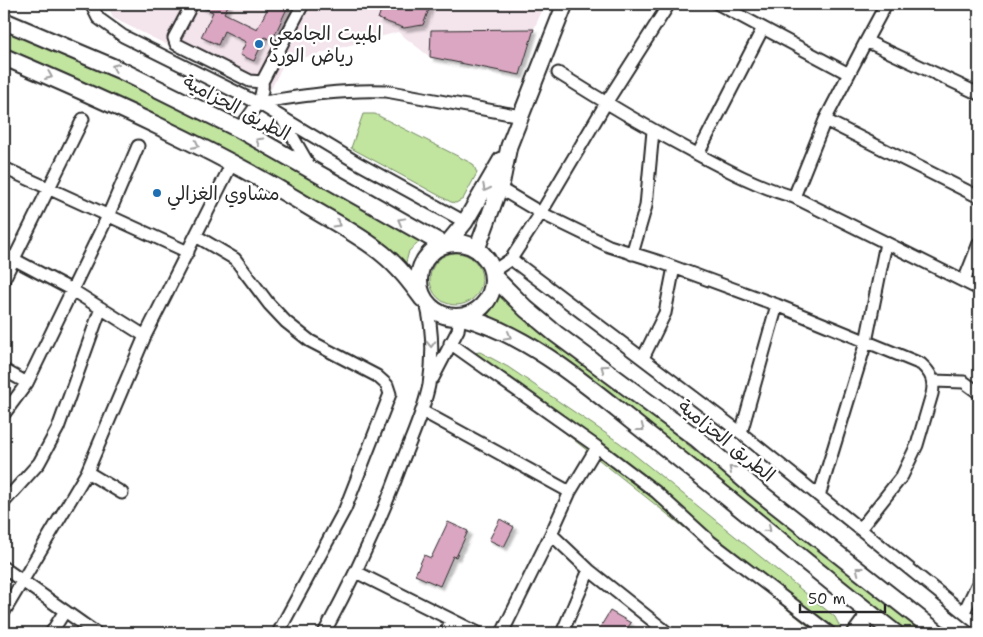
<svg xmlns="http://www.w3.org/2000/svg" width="983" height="637" font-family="'Shantell Sans','Playpen Sans Arabic',sans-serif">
<defs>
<filter id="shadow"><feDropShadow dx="3.5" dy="3.5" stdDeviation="1" flood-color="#0004"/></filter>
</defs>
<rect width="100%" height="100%" fill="#fff"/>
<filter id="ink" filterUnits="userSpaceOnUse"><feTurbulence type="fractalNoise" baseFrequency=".02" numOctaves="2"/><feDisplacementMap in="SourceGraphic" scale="10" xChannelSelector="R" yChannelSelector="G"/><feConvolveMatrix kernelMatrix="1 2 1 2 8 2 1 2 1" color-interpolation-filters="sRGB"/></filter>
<g filter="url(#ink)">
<path fill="#f4e4ec" d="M 114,4 L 545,4 L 534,29 L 431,30 L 430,57 L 398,32 L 284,63 L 271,89 L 254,88 L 113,18 L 110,10 Z"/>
<path fill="#c1e59f" stroke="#768865" d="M 4,29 C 83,62 162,97 237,138 C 300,172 360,207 424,238 L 409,251 L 405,266 L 388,251 L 4,51 Z
M 363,114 L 375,114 L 473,164 L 477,173 L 463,199 L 456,203 L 451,202 L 351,148 Z
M430 279a26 26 0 1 1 52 0a26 26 0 1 1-52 0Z
M 500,293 L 750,495 L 925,633 L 909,633 L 743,502 L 487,317 Z
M 480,352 L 508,367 L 620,443 L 835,617 L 841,629 L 837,633 L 817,633 L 564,432 L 458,355 Z"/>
<path fill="#daa6c1" stroke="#2b2b2b" filter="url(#shadow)" d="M 199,4 L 229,4 L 224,13 L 257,29 L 270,4 L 289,4 L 272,41 L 265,37 L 254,61 L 240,55 L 246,42 L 224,31 L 218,45 L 201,37 L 213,12 L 199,6 Z
M 383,4 L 402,8 L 403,4 L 431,4 L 423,25 L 404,28 L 378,19 Z
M 534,29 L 520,75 L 430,57 L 431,30 Z
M 500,519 L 514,527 L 504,547 L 489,540 Z
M 448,522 L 468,531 L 456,557 L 453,556 L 440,586 L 415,575 L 424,555 L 431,558 Z
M 610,611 L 631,623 L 624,633 L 606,633 L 599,629 Z"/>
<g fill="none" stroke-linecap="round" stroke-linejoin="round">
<defs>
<path id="minor" d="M 91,4 L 98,18 L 123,36 L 258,103 L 356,162 L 465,222
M 192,4 L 174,38 L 176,44 L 250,81 L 262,82
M 718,4 L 849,74
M 886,4 L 866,41 L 979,94
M 866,41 L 825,120 L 979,197
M 558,73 C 604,102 650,129 697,154 C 729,171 759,187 794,197
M 258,103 C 301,96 342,89 386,91 L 521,116
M 283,120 L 310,167
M 825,120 L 794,197 L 979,289
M 239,129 C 248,116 265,100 262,82 L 303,4
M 698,154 L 763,28
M 4,168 L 188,252
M 499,188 L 541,213 L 609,246 L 660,262 L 777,305 L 921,364 C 931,373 935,381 932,394 L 917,445 L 902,476 L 860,529
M 196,236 L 235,259 L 269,304 L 286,322 L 310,341 L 377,376 L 387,385 L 390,394 L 345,509 L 278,633
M 4,254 L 72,290 L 145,336 L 232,163
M 632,254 L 646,206 L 653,131
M 511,259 L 741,433 L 979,625
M 492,272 L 511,259 L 541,213 L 606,103 L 669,4
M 4,279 L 83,119
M 964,281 L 979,243
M 450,343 L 597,447 L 656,492 L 711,542 L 830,633
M 643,358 L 665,313 L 674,267
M 4,370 L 27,383
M 433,378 L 458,330 L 460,317
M 933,381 L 964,382 L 979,393
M 422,411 L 570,492
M 4,414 L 27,383 L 108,216 L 138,146
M 741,433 L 777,305
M 597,447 L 570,492 L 551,534 L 589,570 L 668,633
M 87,472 L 122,493
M 819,496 L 866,342 L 886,243
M 4,502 L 39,463 L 58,428 L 101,308
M 4,568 L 96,633
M 356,572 L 478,633
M 863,608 L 865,633
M 4,612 L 87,472 L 145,336
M 964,612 L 979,581
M 51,633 L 65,611
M 324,633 C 355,576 382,518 404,457 C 413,434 424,410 429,385 C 433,358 433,329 426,303
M 446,633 L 451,620
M 502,633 L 551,534
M 562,633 L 589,570
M 853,633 L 864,618"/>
<path id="major" d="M 447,244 L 465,222 L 501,160
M 477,249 L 502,181 L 509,146 L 565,4"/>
<path id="highway" d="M 4,21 L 122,71 L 239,129 L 444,245
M 4,57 C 107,101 210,147 306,205 C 332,221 360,235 383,254 C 399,267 411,283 423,299
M419 280a37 37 0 1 1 74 0a37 37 0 1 1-74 0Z
M 493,276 L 526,309 L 556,334 L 696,438 L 754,488 L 938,633
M 463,317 C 533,336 592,390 648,434 C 731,499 812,568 895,633"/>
</defs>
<use href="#minor" stroke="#2b2b2b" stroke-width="15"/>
<use href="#major" stroke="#2b2b2b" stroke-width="19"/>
<use href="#highway" stroke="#2b2b2b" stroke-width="20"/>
<use href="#minor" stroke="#fff" stroke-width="11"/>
<use href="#major" stroke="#fff" stroke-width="15"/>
<use href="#highway" stroke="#fff" stroke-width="16"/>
</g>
<defs><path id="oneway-chevron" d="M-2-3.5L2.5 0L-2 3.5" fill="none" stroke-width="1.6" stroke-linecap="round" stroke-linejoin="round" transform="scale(1.25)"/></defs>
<g stroke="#a0a0a0">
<use href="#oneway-chevron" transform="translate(115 67) rotate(-157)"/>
<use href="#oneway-chevron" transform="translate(49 76) rotate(23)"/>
<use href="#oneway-chevron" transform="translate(259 141) rotate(-150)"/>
<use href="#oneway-chevron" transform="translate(196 145) rotate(26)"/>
<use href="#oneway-chevron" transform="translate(486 188) rotate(117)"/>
<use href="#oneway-chevron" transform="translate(401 221) rotate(-151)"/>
<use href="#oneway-chevron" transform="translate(337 224) rotate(31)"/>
<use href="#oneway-chevron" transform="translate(508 336) rotate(29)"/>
<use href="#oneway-chevron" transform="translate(431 344) rotate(88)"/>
<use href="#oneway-chevron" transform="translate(604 368) rotate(-144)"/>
<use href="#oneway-chevron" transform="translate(641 428) rotate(38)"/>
<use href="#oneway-chevron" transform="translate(732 469) rotate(-139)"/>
<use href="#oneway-chevron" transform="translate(768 529) rotate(40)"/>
<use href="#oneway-chevron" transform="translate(859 570) rotate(-142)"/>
</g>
</g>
<g fill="#1f6fb2" stroke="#fff" stroke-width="2">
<circle cx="259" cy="44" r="5"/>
<circle cx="157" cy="193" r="5"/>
</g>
<g text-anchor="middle" stroke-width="5" stroke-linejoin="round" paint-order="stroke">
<g font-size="19" fill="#2b2b2b" stroke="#fff" text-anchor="start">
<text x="269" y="40">المبيت الجامعي<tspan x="269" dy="22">رياض الورد</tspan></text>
<text x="167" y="200">مشاوي الغزالي</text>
</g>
<g font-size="19" fill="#2b2b2b" stroke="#fff">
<text transform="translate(237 107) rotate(28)" y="7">الطريق الحزامية</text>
<text transform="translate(727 440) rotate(39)" y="7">الطريق الحزامية</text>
</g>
</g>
<rect width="983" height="637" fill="none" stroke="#fff" stroke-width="20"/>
<rect x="10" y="10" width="963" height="617" fill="none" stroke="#2b2b2b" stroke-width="2" filter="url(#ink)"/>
<path d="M800 604v8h85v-8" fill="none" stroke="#2b2b2b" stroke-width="2.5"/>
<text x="808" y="604" font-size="15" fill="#2b2b2b" stroke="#ffffff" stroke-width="4" paint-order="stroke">50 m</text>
</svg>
